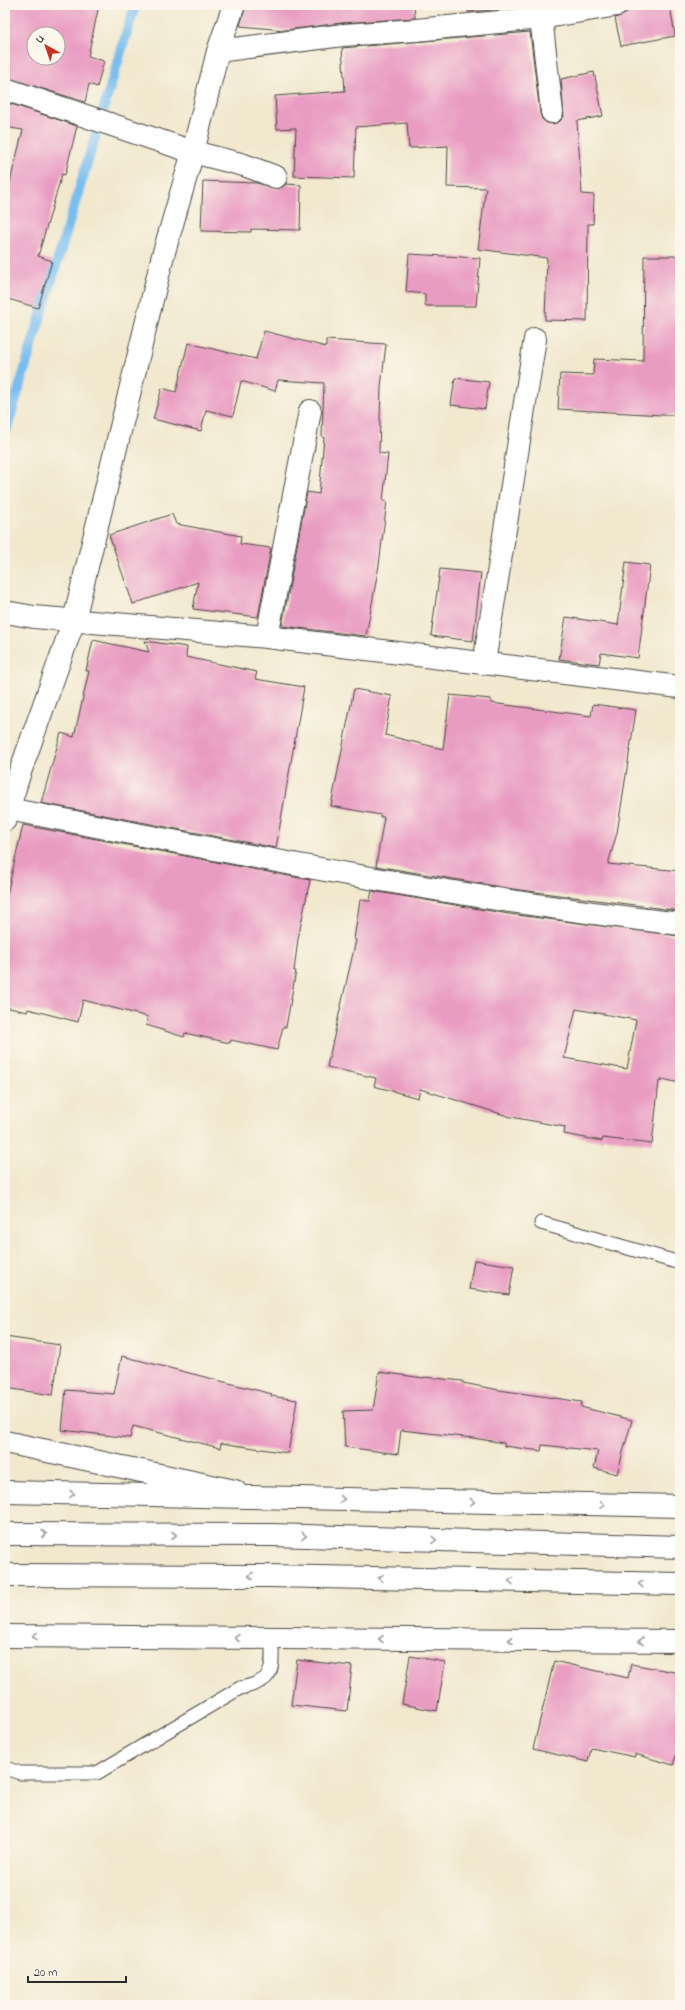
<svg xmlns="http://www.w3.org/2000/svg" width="685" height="2010" font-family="'Indie Flower',sans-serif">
<rect width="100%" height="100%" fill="#fbf7ec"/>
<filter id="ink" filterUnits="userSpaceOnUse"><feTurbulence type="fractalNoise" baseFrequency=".025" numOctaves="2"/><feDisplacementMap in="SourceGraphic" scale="8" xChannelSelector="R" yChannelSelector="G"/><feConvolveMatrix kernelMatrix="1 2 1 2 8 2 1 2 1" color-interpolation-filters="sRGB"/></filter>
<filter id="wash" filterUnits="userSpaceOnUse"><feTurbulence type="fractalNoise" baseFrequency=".012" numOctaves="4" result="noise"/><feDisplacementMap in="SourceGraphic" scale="16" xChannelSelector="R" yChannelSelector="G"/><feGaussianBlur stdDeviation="0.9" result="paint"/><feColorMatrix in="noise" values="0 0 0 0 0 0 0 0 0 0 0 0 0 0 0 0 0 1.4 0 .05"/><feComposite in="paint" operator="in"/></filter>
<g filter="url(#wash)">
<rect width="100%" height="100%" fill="#f1e8ce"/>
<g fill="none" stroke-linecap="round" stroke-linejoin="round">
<path stroke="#7abef0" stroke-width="10" d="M 5,434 L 135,5"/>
</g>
<g id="blocks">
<path fill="#e99cc1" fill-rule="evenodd" d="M 5,5 L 99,5 L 88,56 L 104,61 L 97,87 L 89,84 L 85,102 L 5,77 ZM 34,34 L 58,34 L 58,58 L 34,58 Z
M 246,5 L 414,5 L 415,18 L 342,23 L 285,30 L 240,26 Z
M 467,5 L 535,5 L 536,6 L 468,12 Z
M 629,5 L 670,5 L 675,36 L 621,46 L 615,18 L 625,14 Z
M 530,32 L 540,113 L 542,119 L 547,123 L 553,124 L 559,122 L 564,117 L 561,79 L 594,72 L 603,116 L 577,121 L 582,194 L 594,195 L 593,224 L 588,224 L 587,321 L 545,320 L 547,258 L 478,249 L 486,188 L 447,187 L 448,146 L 409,148 L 407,123 L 356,127 L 354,178 L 294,176 L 296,128 L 277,129 L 275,96 L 345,91 L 342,48 Z
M 5,102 L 77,126 L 65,175 L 62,174 L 38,256 L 52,261 L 38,308 L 5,298 L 5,202 L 23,130 L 5,127 Z
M 203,181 L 257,183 L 278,189 L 286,184 L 301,185 L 300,230 L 251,229 L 251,232 L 201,231 Z
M 409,254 L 480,258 L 476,306 L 425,306 L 425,294 L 406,292 Z
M 644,256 L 680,256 L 680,416 L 558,409 L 560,374 L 593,375 L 594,359 L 643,361 Z
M 264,331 L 326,347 L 326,340 L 386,344 L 381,387 L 379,453 L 388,454 L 383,501 L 387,501 L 379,565 L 366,636 L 282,626 L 307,492 L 319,494 L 324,437 L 322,437 L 324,383 L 278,380 L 275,391 L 241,381 L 233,416 L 206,410 L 201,431 L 153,419 L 162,388 L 176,392 L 188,343 L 256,359 Z
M 455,378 L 489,382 L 485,409 L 451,405 Z
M 172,514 L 176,524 L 241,536 L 240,544 L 271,548 L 258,617 L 193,609 L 198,582 L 133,604 L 109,535 Z
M 626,562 L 650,565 L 638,658 L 601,653 L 599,664 L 559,659 L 566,617 L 618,625 Z
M 440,569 L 481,573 L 473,641 L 431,636 Z
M 93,640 L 149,652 L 145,641 L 187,647 L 186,657 L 257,672 L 255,679 L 304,687 L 276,848 L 41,803 L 61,733 L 74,737 L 89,671 L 86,671 Z
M 354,689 L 392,696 L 385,735 L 443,749 L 450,695 L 491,699 L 491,703 L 591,716 L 593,704 L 636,710 L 617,833 L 608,864 L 680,871 L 680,911 L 513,889 L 376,866 L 384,817 L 380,817 L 381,815 L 331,806 Z
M 23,825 L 310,880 L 298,939 L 294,971 L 296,971 L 286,1027 L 283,1027 L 277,1050 L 231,1040 L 230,1043 L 185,1033 L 184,1037 L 146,1025 L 148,1017 L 83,1000 L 78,1022 L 28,1009 L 27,1012 L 5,1007 L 5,903 Z
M 372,891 L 509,914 L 680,936 L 680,1083 L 662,1079 L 662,1081 L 659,1081 L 652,1144 L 603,1138 L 602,1141 L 564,1134 L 565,1127 L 511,1117 L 420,1089 L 418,1098 L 374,1086 L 376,1078 L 327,1067 L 356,940 L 354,939 L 360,900 L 370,901 ZM 576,1009 L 636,1020 L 627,1069 L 564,1058 Z
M 474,1260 L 514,1266 L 509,1295 L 469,1289 Z
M 5,1337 L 60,1345 L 53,1395 L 5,1388 Z
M 122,1356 L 272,1394 L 271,1396 L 297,1400 L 288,1453 L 221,1443 L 220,1448 L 133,1426 L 130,1438 L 62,1430 L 66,1390 L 114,1394 Z
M 379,1372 L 424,1378 L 424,1377 L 463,1381 L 463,1383 L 499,1390 L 582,1402 L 581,1407 L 632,1420 L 617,1474 L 594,1468 L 598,1451 L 542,1445 L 541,1451 L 504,1446 L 504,1443 L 473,1438 L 401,1430 L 398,1454 L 345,1447 L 343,1411 L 373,1410 Z
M 410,1656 L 445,1662 L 437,1711 L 402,1704 Z
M 297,1660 L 352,1666 L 347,1711 L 291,1705 Z
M 554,1661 L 628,1678 L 631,1664 L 680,1673 L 680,1744 L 673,1765 L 635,1754 L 635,1757 L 591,1748 L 588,1762 L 533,1749 Z"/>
</g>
</g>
<g filter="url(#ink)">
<use href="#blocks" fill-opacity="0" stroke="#494743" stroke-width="1"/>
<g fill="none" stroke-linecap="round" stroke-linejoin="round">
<defs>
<path id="service" d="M 541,1223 L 680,1263
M 5,1768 L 20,1773 L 97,1773 L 240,1688 C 276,1681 272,1670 272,1638"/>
<path id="minor" d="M 541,18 L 552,112
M 218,51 L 343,35 L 416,30 L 541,18 L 617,5
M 5,89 L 193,152 L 244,165 L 276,177
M 5,612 L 34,617 L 267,637 L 680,687
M 267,637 L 310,411
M 484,663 L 535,339
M 9,809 C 232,853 454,898 680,924
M 5,820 L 19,775 L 74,620 L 162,259 L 193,152 L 218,51 L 234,5
M 5,1442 L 235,1491"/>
<path id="trunk" d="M 5,1492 L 680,1506
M 5,1534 L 272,1535 L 680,1547
M 5,1575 L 267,1576 L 680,1584
M 5,1636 L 680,1641"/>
</defs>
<use href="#service" stroke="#494743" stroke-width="15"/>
<use href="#minor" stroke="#494743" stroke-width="24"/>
<use href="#trunk" stroke="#494743" stroke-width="24"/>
<use href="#service" stroke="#fff" stroke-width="13"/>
<use href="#minor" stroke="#fff" stroke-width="22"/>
<use href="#trunk" stroke="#fff" stroke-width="22"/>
</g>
<defs><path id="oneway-chevron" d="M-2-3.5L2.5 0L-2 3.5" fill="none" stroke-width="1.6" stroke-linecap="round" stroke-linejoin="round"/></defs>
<g stroke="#a0a0a0">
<use href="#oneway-chevron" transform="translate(72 1494) rotate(1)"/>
<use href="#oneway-chevron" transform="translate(342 1499) rotate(1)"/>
<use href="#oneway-chevron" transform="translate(472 1502) rotate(1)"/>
<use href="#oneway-chevron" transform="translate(602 1505) rotate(1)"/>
<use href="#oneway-chevron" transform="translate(44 1534)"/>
<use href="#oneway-chevron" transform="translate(174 1535)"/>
<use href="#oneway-chevron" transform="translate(304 1536) rotate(2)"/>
<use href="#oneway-chevron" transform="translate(434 1540) rotate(2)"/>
<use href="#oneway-chevron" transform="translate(251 1576) rotate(-180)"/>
<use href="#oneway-chevron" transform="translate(381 1578) rotate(-179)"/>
<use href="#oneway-chevron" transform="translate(511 1581) rotate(-179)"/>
<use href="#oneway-chevron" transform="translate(641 1584) rotate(-179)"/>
<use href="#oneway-chevron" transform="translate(35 1636) rotate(-179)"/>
<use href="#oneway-chevron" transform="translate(237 1638) rotate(-180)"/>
<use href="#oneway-chevron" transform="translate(381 1639) rotate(-180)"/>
<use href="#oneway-chevron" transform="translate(511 1640) rotate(-180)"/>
<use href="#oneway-chevron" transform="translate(641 1641) rotate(-180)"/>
</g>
</g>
<rect width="685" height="2010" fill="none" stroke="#fbf7ec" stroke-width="20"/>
<g transform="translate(46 46) rotate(320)"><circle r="19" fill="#fbf7ec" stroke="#a8a59f"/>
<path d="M0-3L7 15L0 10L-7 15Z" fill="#c8321e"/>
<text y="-6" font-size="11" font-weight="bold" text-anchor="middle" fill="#2b2b2b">U</text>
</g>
<path d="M28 1976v6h98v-6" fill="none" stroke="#2b2b2b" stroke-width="2"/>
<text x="34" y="1976" font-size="12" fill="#2b2b2b" stroke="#fbf7ec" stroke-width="3" paint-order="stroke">20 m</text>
</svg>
